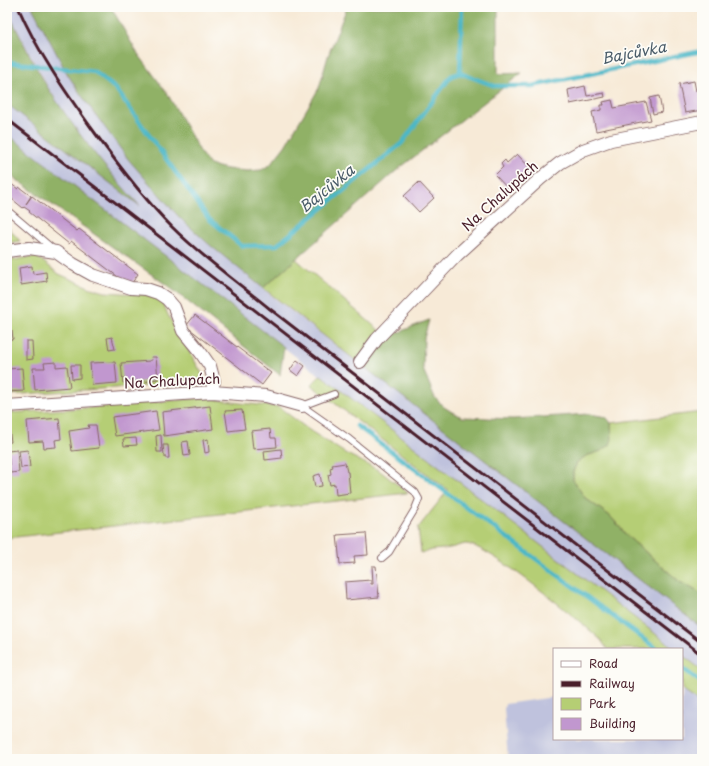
<svg xmlns="http://www.w3.org/2000/svg" width="709" height="766" font-family="'Playpen Sans',sans-serif">
<rect width="100%" height="100%" fill="#fdfcf7"/>
<filter id="ink" filterUnits="userSpaceOnUse"><feTurbulence type="fractalNoise" baseFrequency=".025" numOctaves="2"/><feDisplacementMap in="SourceGraphic" scale="8" xChannelSelector="R" yChannelSelector="G"/><feConvolveMatrix kernelMatrix="1 2 1 2 8 2 1 2 1" color-interpolation-filters="sRGB"/></filter>
<filter id="wash" filterUnits="userSpaceOnUse"><feTurbulence type="fractalNoise" baseFrequency=".012" numOctaves="4" result="noise"/><feDisplacementMap in="SourceGraphic" scale="16" xChannelSelector="R" yChannelSelector="G"/><feGaussianBlur stdDeviation="0.9" result="paint"/><feColorMatrix in="noise" values="0 0 0 0 0 0 0 0 0 0 0 0 0 0 0 0 0 1.4 0 .05"/><feComposite in="paint" operator="in"/></filter>
<g filter="url(#wash)">
<rect width="100%" height="100%" fill="#f7ead7"/>
<path fill="#bfc2dd" d="M 7,7 L 32,7 L 68,75 L 84,99 L 128,159 L 180,218 L 211,246 L 277,300 L 702,628 L 702,670 L 682,655 L 682,649 L 675,649 L 7,134 L 7,104 L 137,204 L 110,173 L 64,113 L 48,87 L 32,58 L 7,10 Z
M 682,690 L 702,704 L 702,759 L 508,759 L 504,709 L 505,704 L 554,697 L 554,739 L 682,739 Z"/>
<path fill="#b5ce74" stroke="#807650" d="M 7,226 L 20,241 L 7,243 Z
M 36,256 L 59,274 L 91,288 L 105,292 L 153,295 L 162,301 L 169,317 L 207,382 L 7,395 L 7,261 Z
M 296,259 L 387,337 L 364,367 L 263,288 Z
M 321,375 L 675,649 L 607,649 L 601,640 C 581,622 487,543 465,544 C 460,545 455,547 450,548 C 440,550 430,549 421,553 L 418,528 L 448,490 L 311,385 Z
M 205,398 L 240,403 L 279,407 L 309,430 L 345,453 L 380,471 L 408,493 L 7,538 L 7,413 L 100,407 L 139,403 Z
M 702,412 L 702,594 L 680,582 L 627,536 L 618,525 L 610,516 L 585,498 L 573,480 L 573,472 L 577,462 L 586,456 L 601,451 L 611,439 L 611,423 Z
M 682,655 L 702,670 L 702,704 L 682,690 Z"/>
<path fill="#90b166" stroke="#6d6848" d="M 32,7 L 111,7 L 136,51 L 167,93 L 202,155 L 210,165 L 227,169 L 247,171 L 261,170 L 270,165 L 285,146 L 319,88 L 328,56 L 347,7 L 498,7 L 498,74 L 522,73 L 396,171 L 263,288 L 211,246 L 180,218 L 128,159 L 84,99 L 68,75 Z
M 7,10 C 20,36 33,63 48,88 C 75,130 106,170 140,206 L 7,104 Z
M 7,134 L 284,347 L 280,375 L 168,286 L 7,173 Z
M 429,320 L 424,338 L 423,369 L 435,398 L 444,407 L 452,412 L 462,417 L 513,419 L 590,414 L 606,417 L 611,423 L 612,439 L 610,445 L 601,451 L 586,456 L 577,462 L 573,472 L 573,480 L 585,498 L 610,516 L 618,525 L 627,536 L 680,582 L 702,594 L 702,628 L 364,367 L 387,337 Z"/>
<g fill="none" stroke-linecap="round" stroke-linejoin="round">
<path stroke="#4bb7c7" stroke-width="4.5" d="M 7,62 L 95,72 L 116,89 L 209,219 L 242,246 L 277,245 L 402,143 L 451,76 L 460,73 L 495,86 L 532,86 L 702,51
M 460,73 L 462,7
M 357,426 L 657,649
M 682,668 L 702,683"/>
</g>
<g id="blocks">
<path fill="#c197cf" d="M 694,81 L 696,91 L 702,90 L 702,110 L 685,113 L 679,84 Z
M 585,86 L 587,96 L 604,93 L 605,97 L 570,104 L 568,90 Z
M 659,96 L 662,112 L 653,114 L 650,98 Z
M 612,100 L 614,108 L 646,102 L 651,120 L 596,131 L 592,112 L 601,110 L 601,105 L 604,105 L 603,102 Z
M 517,154 L 531,169 L 509,190 L 495,175 L 503,167 L 501,164 L 505,160 L 507,163 Z
M 7,181 L 18,189 L 19,187 L 31,196 L 26,204 L 32,196 L 77,231 L 79,229 L 138,274 L 130,286 L 71,241 L 69,244 L 29,212 L 30,211 L 24,207 L 23,208 L 12,199 L 10,202 L 7,200 Z
M 419,182 L 434,198 L 419,212 L 404,196 Z
M 32,266 L 33,274 L 46,272 L 47,281 L 21,285 L 19,268 Z
M 195,315 L 271,373 L 262,385 L 186,326 Z
M 12,331 L 13,339 L 7,340 L 7,332 Z
M 112,337 L 115,349 L 109,350 L 107,338 Z
M 26,341 L 32,341 L 33,359 L 26,360 Z
M 151,357 L 156,357 L 158,379 L 151,380 L 151,381 L 123,383 L 121,363 L 150,361 L 150,360 L 152,360 Z
M 297,360 L 305,366 L 298,376 L 290,370 Z
M 56,362 L 56,367 L 67,366 L 70,387 L 35,390 L 33,368 L 45,368 L 44,363 Z
M 115,362 L 117,383 L 92,385 L 90,363 Z
M 71,365 L 80,365 L 80,378 L 72,379 Z
M 22,368 L 24,391 L 7,392 L 7,369 Z
M 210,406 L 213,429 L 164,436 L 162,412 Z
M 242,410 L 245,429 L 228,431 L 225,411 Z
M 156,411 L 159,430 L 115,436 L 112,417 Z
M 59,418 L 61,439 L 55,440 L 56,447 L 44,448 L 43,441 L 29,442 L 27,421 Z
M 8,422 L 11,442 L 7,443 L 7,423 Z
M 88,425 L 96,425 L 99,448 L 72,451 L 69,431 L 89,428 Z
M 270,429 L 271,438 L 276,438 L 277,447 L 253,449 L 251,431 Z
M 161,435 L 162,452 L 157,452 L 156,436 Z
M 136,438 L 137,445 L 124,446 L 123,439 Z
M 208,439 L 209,452 L 205,453 L 203,440 Z
M 188,441 L 190,455 L 184,456 L 182,442 Z
M 163,445 L 168,445 L 169,458 L 165,458 L 165,455 L 164,455 Z
M 281,449 L 282,458 L 265,460 L 264,451 Z
M 17,450 L 19,472 L 10,473 L 8,451 Z
M 28,450 L 30,467 L 21,468 L 19,451 Z
M 345,463 L 347,472 L 348,472 L 350,493 L 336,495 L 335,484 L 330,485 L 328,475 L 331,474 L 330,468 L 333,467 L 332,465 Z
M 320,474 L 322,486 L 315,487 L 313,476 Z
M 366,533 L 368,555 L 354,556 L 355,563 L 340,564 L 337,535 Z
M 372,566 L 376,566 L 379,597 L 346,600 L 345,582 L 371,580 L 371,584 L 373,584 Z"/>
</g>
</g>
<g filter="url(#ink)">
<use href="#blocks" fill-opacity="0" stroke="#876667" stroke-width="1"/>
<g fill="none" stroke-linecap="round" stroke-linejoin="round">
<defs>
<path id="service" d="M 7,210 L 53,249
M 302,406 L 349,439 L 415,492 L 419,499 L 415,509 L 389,552 L 382,558
M 302,406 L 334,394"/>
<path id="minor" d="M 7,251 L 29,248 L 56,252 L 73,264 L 93,275 L 131,288 L 146,289 L 158,293 L 167,299 L 174,307 L 183,331 L 201,353 L 210,366 L 214,381 L 212,392
M 360,362 L 377,339 L 457,255 L 540,179 L 560,163 L 583,150 L 611,140 L 702,122
M 7,406 L 212,392 L 266,396 L 302,406"/>
</defs>
<use href="#service" stroke="#876667" stroke-width="8"/>
<use href="#minor" stroke="#876667" stroke-width="14"/>
<use href="#service" stroke="#fff" stroke-width="6"/>
<use href="#minor" stroke="#fff" stroke-width="12"/>
<path stroke="#4a1f2b" stroke-width="3" d="M 18,7 C 38,53 66,93 95,133 C 119,166 144,199 172,227 C 202,257 237,282 270,309 L 702,643
M 7,119 L 702,655"/>
</g>
</g>
<g text-anchor="middle" stroke-width="3.5" stroke-linejoin="round" paint-order="stroke">
<g font-size="14" fill="#4a1f2b" stroke="#fdfcf7">
<text transform="translate(500 196) rotate(-42)" y="5">Na Chalupách</text>
<text transform="translate(172 381) rotate(-3)" y="5">Na Chalupách</text>
</g>
<g font-size="15" font-style="italic" fill="#4a5c69" stroke="#fdfcf7">
<text transform="translate(634 53) rotate(-11)" y="5">Bajcůvka</text>
<text transform="translate(327 189) rotate(-39)" y="5">Bajcůvka</text>
</g>
</g>
<rect width="709" height="766" fill="none" stroke="#fdfcf7" stroke-width="24"/>
<rect x="553" y="648" width="130" height="92" fill="#fdfcf7" stroke="#b5a4a5"/>
<rect x="561" y="661" width="20" height="6" fill="#ffffff" stroke="#b5a4a5"/>
<text x="589" y="668" font-size="12" fill="#4a1f2b">Road</text>
<rect x="561" y="681" width="20" height="6" fill="#4a1f2b" stroke="#b5a4a5"/>
<text x="589" y="688" font-size="12" fill="#4a1f2b">Railway</text>
<rect x="561" y="698" width="20" height="12" fill="#b5ce74" stroke="#b5a4a5"/>
<text x="589" y="708" font-size="12" fill="#4a1f2b">Park</text>
<rect x="561" y="718" width="20" height="12" fill="#c197cf" stroke="#b5a4a5"/>
<text x="589" y="728" font-size="12" fill="#4a1f2b">Building</text>
</svg>
